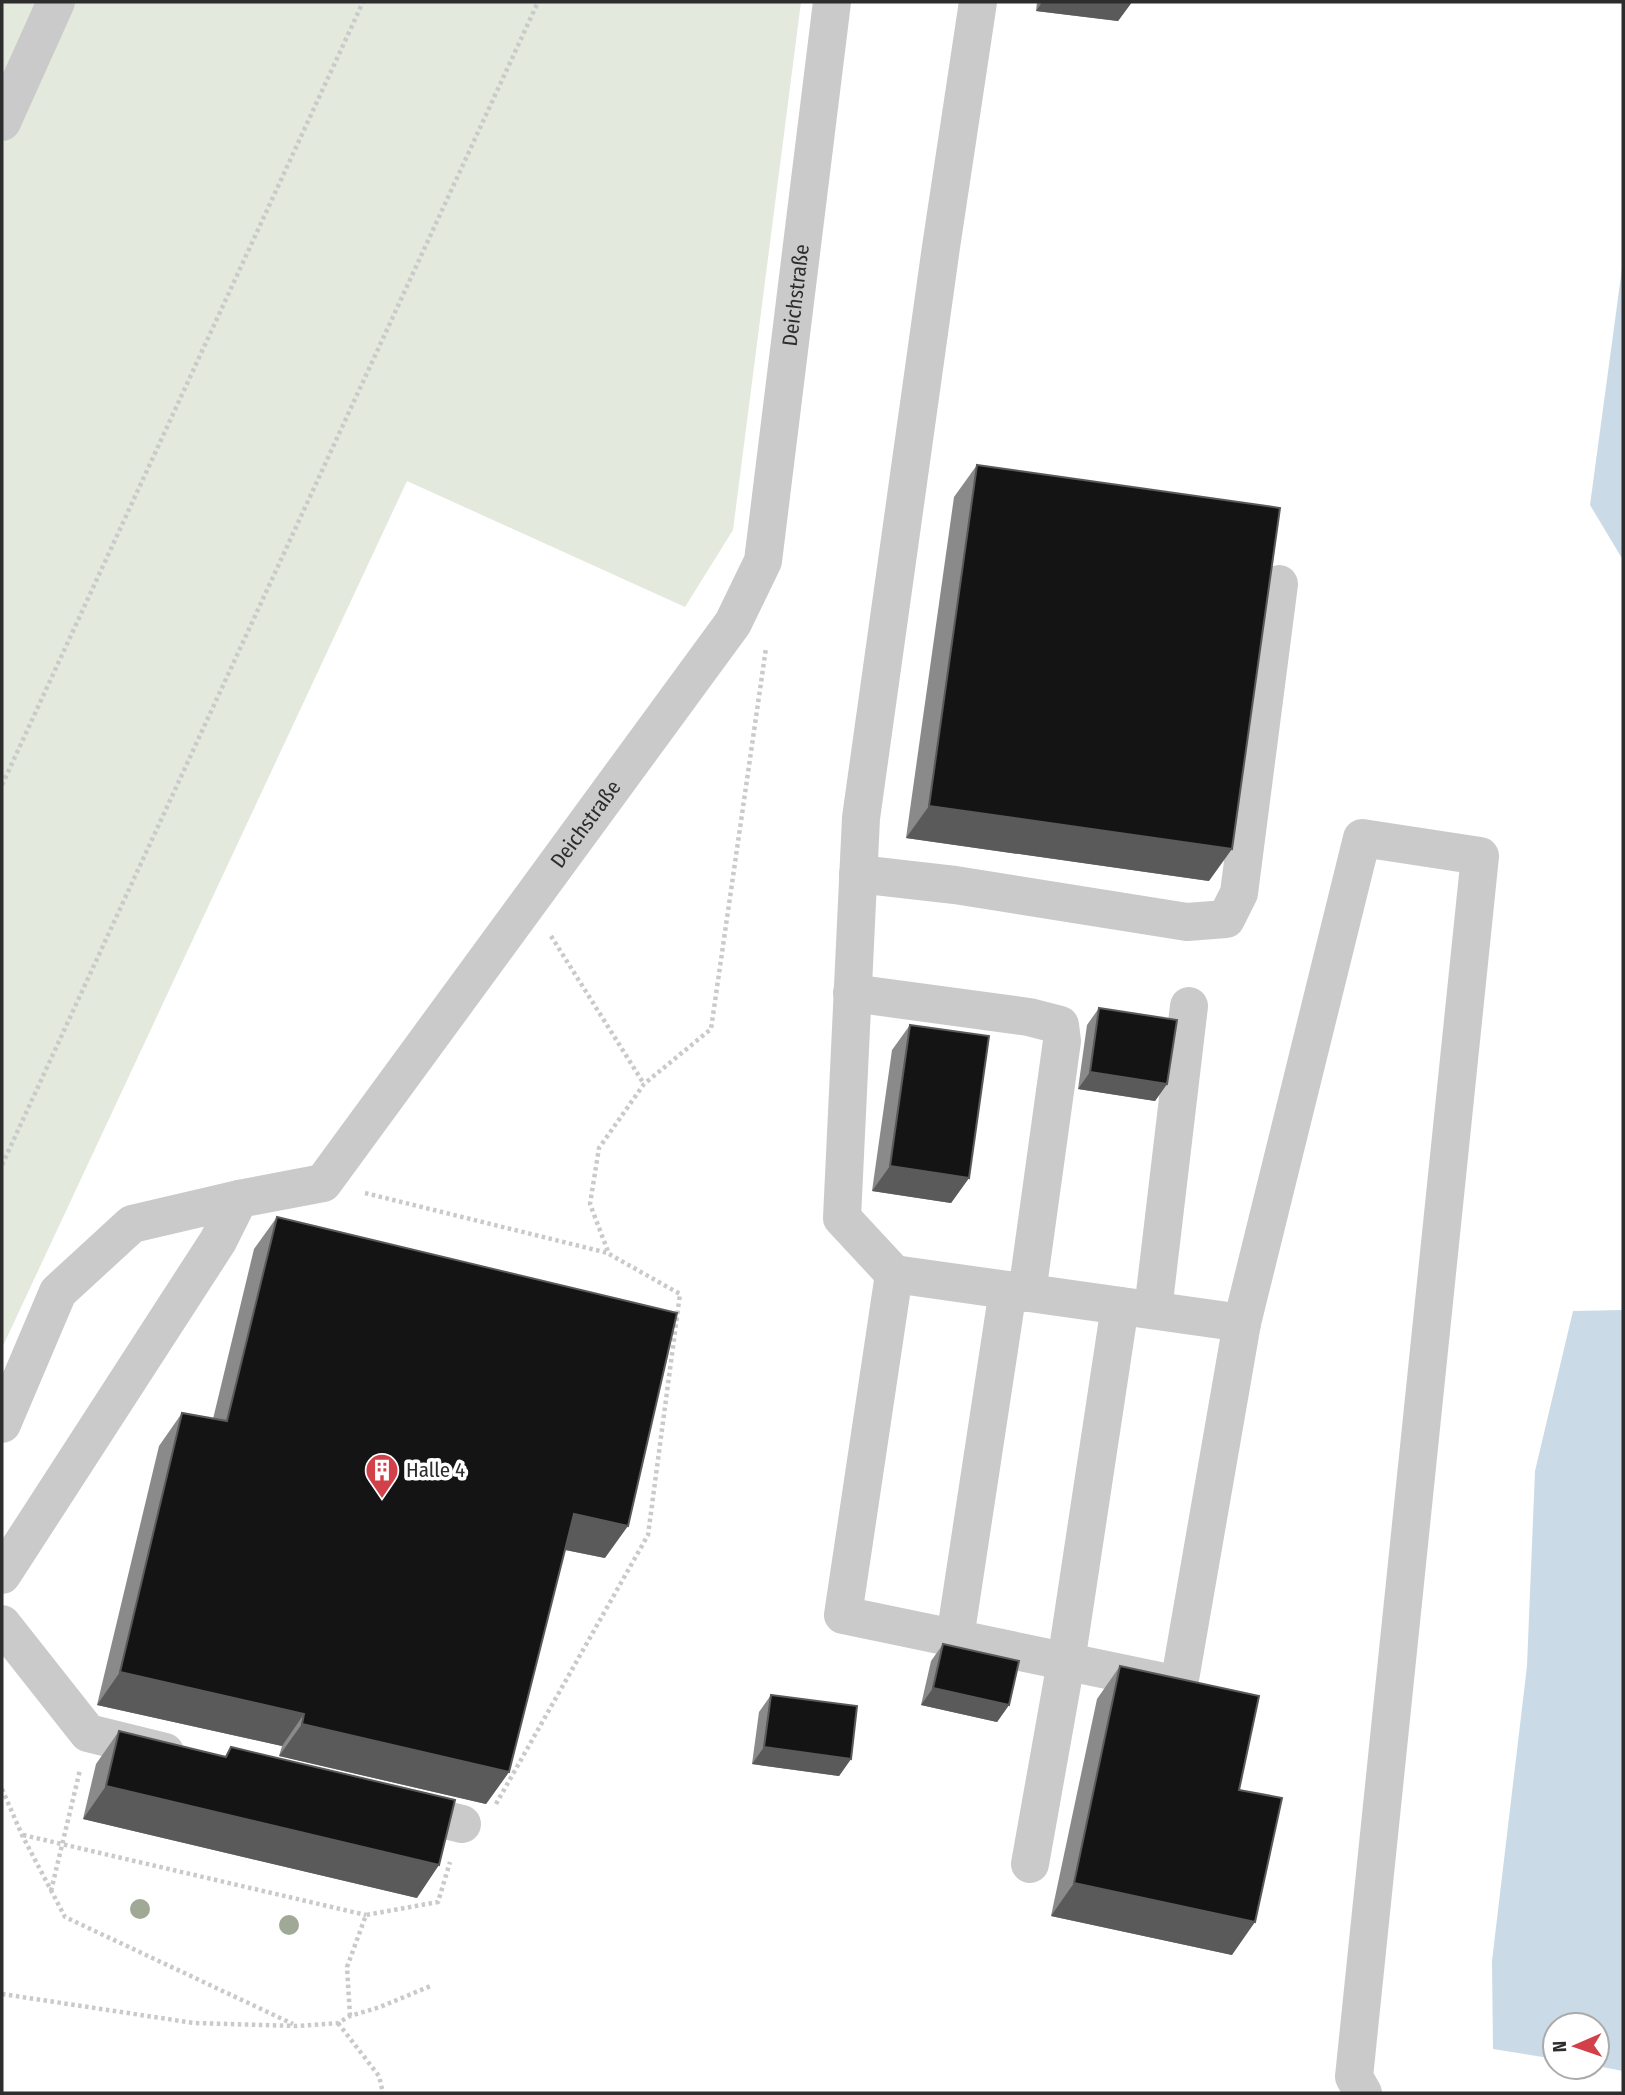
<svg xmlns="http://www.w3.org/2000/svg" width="1625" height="2095" font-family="'Fira Sans Condensed',sans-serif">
<rect width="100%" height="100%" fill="#fff"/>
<path fill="#e3e9dc" d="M 2,2 L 46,2 L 2,99 Z
M 66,2 L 801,2 L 733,530 L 685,607 L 407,481 L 2,1348 L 2,144 Z"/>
<path fill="#cadbe7" d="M 1623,261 L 1623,560 L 1590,505 Z
M 1623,1310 L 1623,2071 L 1597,2066 L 1597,2025 L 1555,2025 L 1555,2059 L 1493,2049 L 1492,1961 L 1527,1666 L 1535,1471 L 1573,1311 Z"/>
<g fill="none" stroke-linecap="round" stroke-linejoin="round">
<path stroke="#cacaca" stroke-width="4.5" stroke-dasharray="3.5 3.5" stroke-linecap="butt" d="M 2,785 L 363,2
M 551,936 L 644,1084
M 2,1165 L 538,2
M 365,1193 L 608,1253
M 2,1789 L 22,1835 L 65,1917 L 293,2024
M 496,1804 L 648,1535 L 680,1294 L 609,1254 L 590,1204 L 599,1148 L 644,1084 L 711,1029 L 766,648
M 23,1835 L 366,1915
M 51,1891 L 80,1770
M 2,1994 L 194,2023 L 297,2026 L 338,2023 L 350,2016 L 380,2007 L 433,1985
M 350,2016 L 347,1967 L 366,1915 L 438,1902 L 450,1862
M 338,2023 L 379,2076 L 383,2093"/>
<g stroke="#cacaca" stroke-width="38">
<path d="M 978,2 L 941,247 L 861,818 L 842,1218 L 894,1274 L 1242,1323"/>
<path d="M 2,122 L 56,2"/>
<path d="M 858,874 L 955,885 L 1187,922 L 1226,919 L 1239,893 L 1279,584"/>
<path d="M 852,993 L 1029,1017 L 1060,1025 L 1062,1041 L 1027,1293"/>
<path d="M 894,1274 L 843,1615 L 1179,1685 L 1242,1323 L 1362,838 L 1480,856 L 1354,2077 L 1363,2093"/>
<path d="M 1153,1310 L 1189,1006"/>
<path id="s1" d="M 2,1424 L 58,1292 L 132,1224 L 239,1199 L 323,1183 L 733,623 L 763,561 L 832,2"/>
<path d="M 2,1575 L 218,1241 L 239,1199"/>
<path d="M 2,1624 L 88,1733 L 165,1752"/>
<path d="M 955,1638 L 1008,1290"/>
<path d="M 400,1809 L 462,1824"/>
<path d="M 1030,1864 L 1066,1662 L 1120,1306"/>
</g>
</g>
<g fill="#9fa995">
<circle cx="140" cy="1909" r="10"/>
<circle cx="289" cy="1925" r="10"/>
</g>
<path fill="#8a8a8a" d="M 1037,2 L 1132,2 L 1118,21 L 1036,11 Z
M 977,465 L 1209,881 L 906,838 L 954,497 Z
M 1099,1008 L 1167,1084 L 1155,1101 L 1078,1089 L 1087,1025 Z
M 910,1025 L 969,1178 L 951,1203 L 872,1191 L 892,1050 Z
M 277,1217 L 605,1558 L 565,1550 L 509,1772 L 486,1804 L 279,1756 L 282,1746 L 97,1705 L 159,1446 L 182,1413 L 213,1419 L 254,1249 Z
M 943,1644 L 1009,1705 L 997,1722 L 921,1705 L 931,1661 Z
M 1120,1666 L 1239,1790 L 1232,1955 L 1051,1916 L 1097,1699 Z
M 771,1695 L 851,1759 L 839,1776 L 752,1764 L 759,1712 Z
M 119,1731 L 225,1757 L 231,1747 L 417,1898 L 83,1819 L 96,1764 Z"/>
<path fill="#5a5a5a" d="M 1042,2 L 1132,2 L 1118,21 L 1036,11 Z
M 929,806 L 1232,849 L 1209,881 L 906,838 Z
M 1090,1072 L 1167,1084 L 1155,1101 L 1078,1089 Z
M 890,1166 L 969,1178 L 951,1203 L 872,1191 Z
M 574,1514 L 628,1526 L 605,1558 L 551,1547 Z
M 120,1672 L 304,1714 L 282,1746 L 97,1705 Z
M 933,1688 L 1009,1705 L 997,1722 L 921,1705 Z
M 302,1724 L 509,1772 L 486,1804 L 279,1756 Z
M 764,1747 L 851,1759 L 839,1776 L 752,1764 Z
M 106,1786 L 439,1865 L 417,1898 L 83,1819 Z
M 1074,1883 L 1255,1922 L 1232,1955 L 1051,1916 Z"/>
<path fill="#141414" stroke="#5a5a5a" stroke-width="2" d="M 977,465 L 1280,508 L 1232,849 L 929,806 Z
M 1099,1008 L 1177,1020 L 1167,1084 L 1090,1072 Z
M 910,1025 L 989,1036 L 969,1178 L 890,1166 Z
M 277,1217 L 677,1313 L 628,1526 L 574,1514 L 509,1772 L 302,1724 L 304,1714 L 120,1672 L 182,1413 L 227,1421 Z
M 943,1644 L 1019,1661 L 1009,1705 L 933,1688 Z
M 1120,1666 L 1259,1696 L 1239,1790 L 1282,1798 L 1255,1922 L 1074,1883 Z
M 771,1695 L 857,1706 L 851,1759 L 764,1747 Z
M 119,1731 L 226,1757 L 231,1747 L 455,1800 L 439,1865 L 106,1786 Z"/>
<defs>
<symbol id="building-pin" viewBox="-11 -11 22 30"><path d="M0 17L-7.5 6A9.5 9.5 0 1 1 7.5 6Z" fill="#d24149" stroke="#fff"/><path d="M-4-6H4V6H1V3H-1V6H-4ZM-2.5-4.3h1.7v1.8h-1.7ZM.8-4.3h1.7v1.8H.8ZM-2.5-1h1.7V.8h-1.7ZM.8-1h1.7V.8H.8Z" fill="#fff"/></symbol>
</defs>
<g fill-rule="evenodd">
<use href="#building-pin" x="363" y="1451" width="38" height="52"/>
</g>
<g text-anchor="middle" stroke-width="7" stroke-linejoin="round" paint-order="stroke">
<g font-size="21" fill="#2d2d2d" stroke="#fff">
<text dy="7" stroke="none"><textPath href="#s1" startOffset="1470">Deichstraße</textPath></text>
<text dy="7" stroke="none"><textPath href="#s1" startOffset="884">Deichstraße</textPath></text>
</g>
<g font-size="21" fill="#2d2d2d" stroke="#fff" text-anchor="start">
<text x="406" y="1477">Halle 4</text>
</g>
</g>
<rect width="1625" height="2095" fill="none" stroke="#2d2d2d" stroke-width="7"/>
<g transform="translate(1576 2046) rotate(268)"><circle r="33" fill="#ffffff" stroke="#ababab" stroke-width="2"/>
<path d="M0-5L12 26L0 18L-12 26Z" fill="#d24149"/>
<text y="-10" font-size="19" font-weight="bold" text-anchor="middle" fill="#2d2d2d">N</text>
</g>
</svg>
